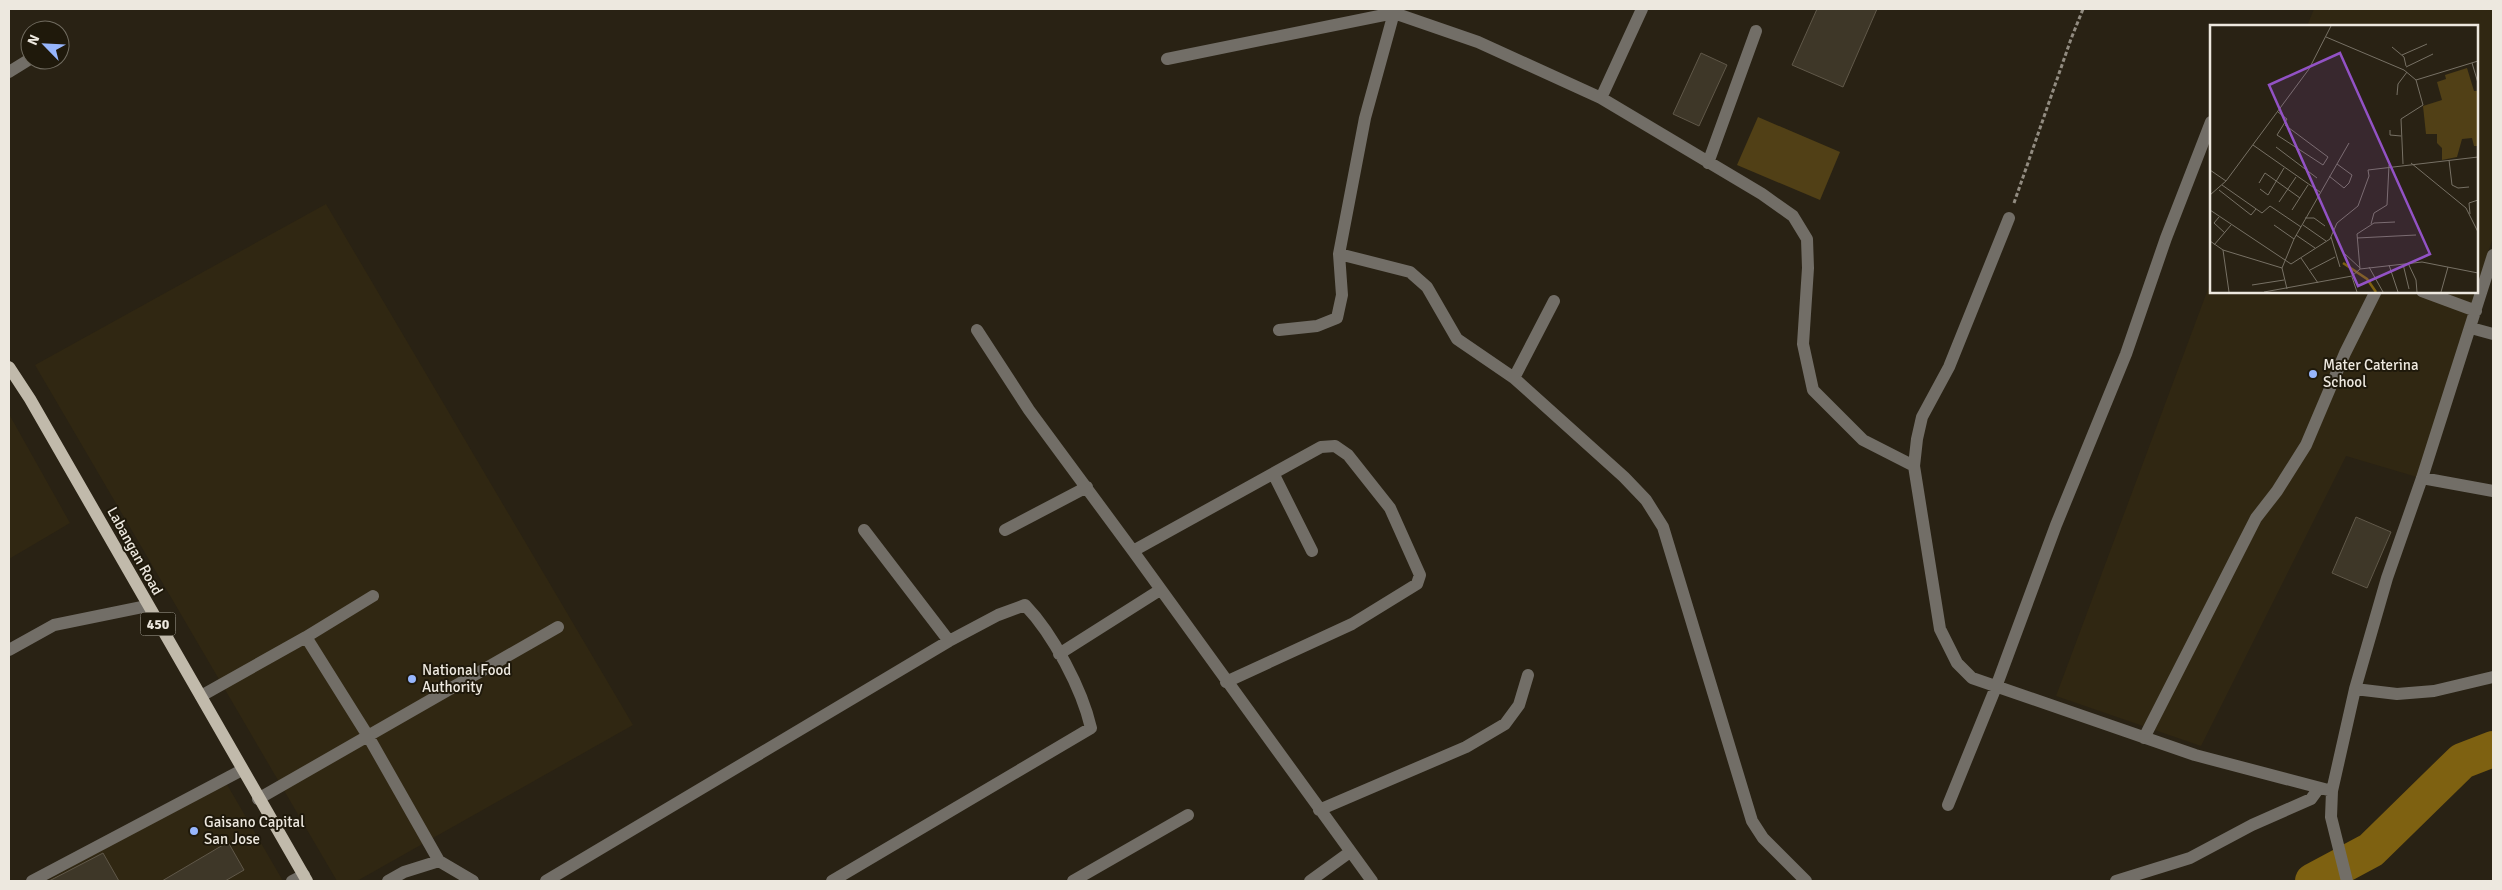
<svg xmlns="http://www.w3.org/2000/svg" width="2502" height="890" font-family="Signika,sans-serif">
<rect width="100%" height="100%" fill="#292214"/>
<path fill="#302712" d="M 2314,9 L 2493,9 L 2493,237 L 2417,477 L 2346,456 L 2201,746 L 2056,696 L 2211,281 L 2211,291 L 2476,291 L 2476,26 L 2307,26 Z
M 326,204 L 633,725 L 357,881 L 337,881 L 35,365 Z
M 9,414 L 70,523 L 9,559 Z
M 225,781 L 283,881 L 46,881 Z"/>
<path fill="#514016" d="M 1758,117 L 1840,152 L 1820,200 L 1737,165 Z"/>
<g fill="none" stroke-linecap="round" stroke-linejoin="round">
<path stroke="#7e6111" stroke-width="36" d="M 2313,881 L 2371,850 L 2462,761 L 2493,749"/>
</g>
<path fill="#3e3728" stroke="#605849" d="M 1817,9 L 1877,9 L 1843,87 L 1792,65 Z
M 1701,53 L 1727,65 L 1699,126 L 1673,114 Z
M 2356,517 L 2391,532 L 2367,588 L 2332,573 Z
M 228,842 L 244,870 L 225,881 L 162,881 Z
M 103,853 L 119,881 L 49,881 Z"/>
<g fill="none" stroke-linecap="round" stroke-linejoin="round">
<path stroke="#928c81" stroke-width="3" stroke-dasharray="4 2.5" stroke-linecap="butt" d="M 2014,203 L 2071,39 L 2083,9"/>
<path stroke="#726e67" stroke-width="12" d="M 1395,9 L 1365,118 L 1339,254 L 1410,272 L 1427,287 L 1457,339 L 1514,378 L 1624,477 L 1646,500 L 1663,527 L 1752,821 L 1763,838 L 1806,881
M 1167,59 L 1394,13 L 1478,42 L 1601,98 L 1762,194 L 1793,216 L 1807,239 L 1808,268 L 1803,344 L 1813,390 L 1863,440 L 1914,466
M 9,72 L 30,59
M 1601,98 L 1642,9
M 1708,163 L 1756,31
M 2009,218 L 1949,367 L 1922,417 L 1917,439 L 1914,466 L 1940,629 L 1957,663 L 1972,678 L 2195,755 L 2332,791
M 2422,291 L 2476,311
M 2471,328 L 2493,334
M 977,330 L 1029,410 L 1133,551 L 1372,881
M 1279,330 L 1317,326 L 1337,318 L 1342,295 L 1339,254
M 1514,378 L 1554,301
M 1274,475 L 1312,551
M 2422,478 L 2493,491
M 864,530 L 949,641
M 1005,530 L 1087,487
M 1133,551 L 1321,447 L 1335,446 L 1348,455 L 1390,508 L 1420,575 L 1417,584 L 1352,624 L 1226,682
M 373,596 L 306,637 L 368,736 L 439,861
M 9,650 L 54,625 L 147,606
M 1059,654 L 1160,590
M 2355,689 L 2397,694 L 2434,691 L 2493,677
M 201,696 L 306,637
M 2144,738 L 2256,518 L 2277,491 L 2306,445 L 2345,353 L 2376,291
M 258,799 L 558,627
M 1948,805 L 1996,687 L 2056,525 L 2126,354 L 2166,238 L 2211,122
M 1319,810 L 1466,747 L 1505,724 L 1519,705 L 1528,675
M 32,881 L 242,770
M 292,881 L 304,875
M 388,881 L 404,872 L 439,861 L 473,881
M 546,881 L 949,641 L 998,615 L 1025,605 C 1053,634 1082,689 1091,728 L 832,881
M 1073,881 L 1188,815
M 1310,881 L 1350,852
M 2116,881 L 2190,858 L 2252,825 L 2311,799 L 2319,788
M 2347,881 L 2331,817 L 2332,791 L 2355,689 L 2387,578 L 2422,478 L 2493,255"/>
<path stroke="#c1baab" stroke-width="12" d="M 9,367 L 30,399 L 307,881"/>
</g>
<g fill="#97b6fd" stroke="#1f190b" stroke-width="2">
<circle cx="2313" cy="374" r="5"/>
<circle cx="412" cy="679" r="5"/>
<circle cx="194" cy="831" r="5"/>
</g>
<g text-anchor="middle" stroke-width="4" stroke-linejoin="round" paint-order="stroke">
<rect fill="#1f190b" stroke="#afaa9f" stroke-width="1" x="140.5" y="612.5" width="35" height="23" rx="4"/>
<g font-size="14" font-weight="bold" fill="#ede8df">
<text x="158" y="629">450</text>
</g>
<g font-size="15" fill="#ede8df" stroke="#1f190b" text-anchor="start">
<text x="2323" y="370">Mater Caterina<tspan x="2323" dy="17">School</tspan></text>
<text x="422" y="675">National Food<tspan x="422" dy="17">Authority</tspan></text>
<text x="204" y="827">Gaisano Capital<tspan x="204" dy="17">San Jose</tspan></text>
</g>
<g font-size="15" fill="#ede8df" stroke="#1f190b">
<text transform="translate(135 551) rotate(61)" y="5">Labangan Road</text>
</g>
</g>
<g transform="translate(2210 25)">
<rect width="268" height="268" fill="#292214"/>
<path d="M 257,43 L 264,66 L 267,66 L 267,121 L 264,121 L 262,113 L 252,114 L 247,132 L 232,135 L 232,123 L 227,118 L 227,109 L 216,109 L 213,81 L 232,75 L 227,57 L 236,54 L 235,50 Z" fill="#514016"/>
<path fill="none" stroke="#7e6111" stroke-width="2.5" d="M 133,238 L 157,254 L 166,267"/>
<path fill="none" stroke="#777165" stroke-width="1" d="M 116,12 L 194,45 L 206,55 L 213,80 L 191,94 L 193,139M 182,22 L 194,32 L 196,41M 192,30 L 217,19M 262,38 L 268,58M 196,42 L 223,29M 206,55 L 268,36M 187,70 L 188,59 L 197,47M 68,87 L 77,94 L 67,110 L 113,140 L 118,132 L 75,100M 180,105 L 180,110 L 191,111M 43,120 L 110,167M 66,122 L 107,153M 239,135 L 242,160 L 248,163 L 259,162M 201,138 L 256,183 L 268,207M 0,145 L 16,156M 119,151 L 134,163 L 139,158 L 142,150 L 127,139M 49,158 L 55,148 L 90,173M 12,160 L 52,188 L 60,181 L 91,202M 50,164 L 58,170 L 74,143M 9,165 L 41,190 L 46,184M 0,170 L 16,156 L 99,44 L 121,1M 69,177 L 86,152M 0,185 L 81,239 L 120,214 L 127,198 L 148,181 L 159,151 L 158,145 L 268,132M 82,185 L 98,160M 260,189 L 259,178 L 268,175M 9,192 L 4,198 L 15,208M 95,193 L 104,193 L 115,201M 161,199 L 164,188 L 177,180 L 179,140M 64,200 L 84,214M 93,200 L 116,216M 86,210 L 105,223M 121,212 L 130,242M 147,213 L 206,210M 0,216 L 13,225 L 72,243M 4,220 L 21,200M 13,225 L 19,267M 135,229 L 150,243M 91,233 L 108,258M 198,238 L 206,255 L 207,267M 193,239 L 199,264M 179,240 L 188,267M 159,242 L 173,267M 150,244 L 147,209 L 164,198 L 185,197M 100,245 L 125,232M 142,251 L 150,244 L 212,237 L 268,248M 142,252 L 147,267M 42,260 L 74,255M 77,264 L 72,243 L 84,214 L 139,118M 54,267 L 142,251M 231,267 L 238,242"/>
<path fill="#9252c5" fill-opacity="0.15" stroke="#9252c5" stroke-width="2.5" d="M 130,28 L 220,229 L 148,261 L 59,60 Z"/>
<rect width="268" height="268" fill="none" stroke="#ede8df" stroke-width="2.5"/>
</g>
<rect width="2502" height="890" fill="none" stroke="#ede8df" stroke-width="20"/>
<g transform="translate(45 45) rotate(294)"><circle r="24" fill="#1f190b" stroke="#716c60"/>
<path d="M0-4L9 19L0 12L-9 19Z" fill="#97b6fd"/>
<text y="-8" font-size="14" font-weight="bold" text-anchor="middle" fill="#ede8df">N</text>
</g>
</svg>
